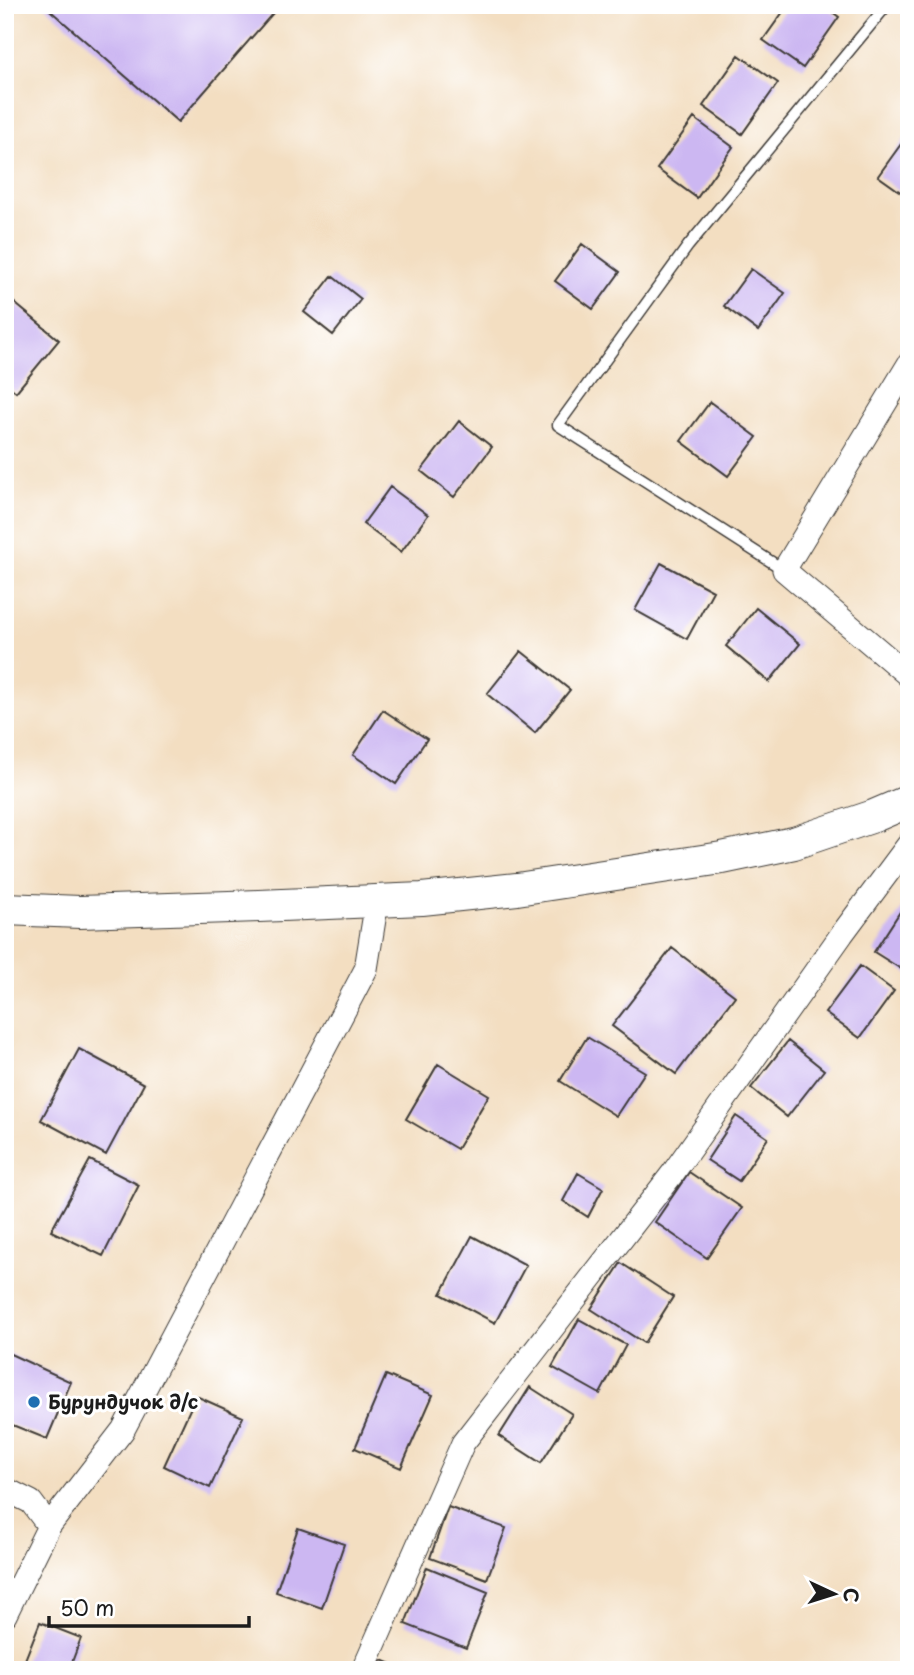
<svg xmlns="http://www.w3.org/2000/svg" width="914" height="1675" font-family="'Playpen Sans',sans-serif">
<rect width="100%" height="100%" fill="#fff"/>
<filter id="ink" filterUnits="userSpaceOnUse"><feTurbulence type="fractalNoise" baseFrequency=".0143" numOctaves="2"/><feDisplacementMap in="SourceGraphic" scale="14" xChannelSelector="R" yChannelSelector="G"/><feConvolveMatrix kernelMatrix="1 2 1 2 8 2 1 2 1" color-interpolation-filters="sRGB"/></filter>
<filter id="wash" filterUnits="userSpaceOnUse"><feTurbulence type="fractalNoise" baseFrequency=".00686" numOctaves="4" result="noise"/><feDisplacementMap in="SourceGraphic" scale="28" xChannelSelector="R" yChannelSelector="G"/><feGaussianBlur stdDeviation="1.57" result="paint"/><feColorMatrix in="noise" values="0 0 0 0 0 0 0 0 0 0 0 0 0 0 0 0 0 1.4 0 .05"/><feComposite in="paint" operator="in"/></filter>
<g filter="url(#wash)">
<rect width="100%" height="100%" fill="#f3dec1"/>
<g id="blocks">
<path fill="#ccb7f2" d="M 44,5 L 280,5 L 178,122 Z
M 788,5 L 823,5 L 839,17 L 803,68 L 763,40 Z
M 739,55 L 778,83 L 742,134 L 703,106 Z
M 694,118 L 733,147 L 697,198 L 657,169 Z
M 909,133 L 909,198 L 878,176 Z
M 582,244 L 620,272 L 593,309 L 555,281 Z
M 751,269 L 785,293 L 758,331 L 724,306 Z
M 332,276 L 361,299 L 333,335 L 304,312 Z
M 5,295 L 59,340 L 16,392 L 5,383 Z
M 710,402 L 757,437 L 728,476 L 681,441 Z
M 459,421 L 492,447 L 454,497 L 421,471 Z
M 390,487 L 428,515 L 401,552 L 363,524 Z
M 661,563 L 713,591 L 687,639 L 635,610 Z
M 756,608 L 800,644 L 769,682 L 726,646 Z
M 521,651 L 570,690 L 535,733 L 487,694 Z
M 383,710 L 427,739 L 396,784 L 353,755 Z
M 909,898 L 909,974 L 874,952 Z
M 672,948 L 735,996 L 676,1074 L 612,1026 Z
M 860,966 L 894,991 L 860,1038 L 825,1013 Z
M 587,1037 L 645,1072 L 616,1116 L 560,1081 Z
M 788,1041 L 824,1070 L 787,1117 L 751,1088 Z
M 79,1049 L 144,1084 L 106,1155 L 41,1120 Z
M 438,1064 L 489,1095 L 457,1149 L 406,1119 Z
M 736,1116 L 768,1138 L 739,1181 L 707,1160 Z
M 90,1160 L 139,1185 L 103,1256 L 51,1231 Z
M 689,1172 L 742,1208 L 707,1258 L 655,1222 Z
M 578,1173 L 603,1188 L 588,1217 L 563,1201 Z
M 472,1236 L 526,1265 L 495,1323 L 441,1294 Z
M 621,1263 L 673,1297 L 644,1343 L 591,1309 Z
M 579,1319 L 626,1345 L 600,1394 L 552,1367 Z
M 6,1352 L 71,1382 L 47,1439 L 5,1422 Z
M 386,1375 L 433,1395 L 401,1468 L 355,1448 Z
M 530,1387 L 572,1414 L 541,1463 L 499,1436 Z
M 196,1396 L 243,1417 L 210,1488 L 164,1466 Z
M 448,1507 L 506,1528 L 487,1579 L 430,1558 Z
M 298,1528 L 344,1544 L 322,1608 L 276,1592 Z
M 427,1567 L 488,1592 L 466,1648 L 405,1624 Z
M 40,1622 L 81,1638 L 69,1670 L 21,1670 Z
M 382,1660 L 406,1670 L 378,1670 Z"/>
</g>
</g>
<g filter="url(#ink)">
<use href="#blocks" fill-opacity="0" stroke="#3c3935" stroke-width="2"/>
<g fill="none" stroke-linecap="round" stroke-linejoin="round">
<defs>
<path id="lane" d="M 784,570 L 558,425 L 688,246 L 887,5"/>
<path id="street" d="M 909,364 L 784,570 L 909,676
M 5,1489 L 31,1502 L 49,1526 L 5,1615
M 49,1526 L 123,1430 L 366,969 L 377,901
M 363,1670 L 463,1443 L 673,1173 L 842,934 L 909,844"/>
<path id="secondary" d="M 5,909 L 80,912 L 259,906 L 422,899 L 517,889 L 722,858 L 794,843 L 874,816 L 909,801"/>
</defs>
<use href="#lane" stroke="#3c3935" stroke-width="13"/>
<use href="#street" stroke="#3c3935" stroke-width="25"/>
<use href="#secondary" stroke="#3c3935" stroke-width="34"/>
<use href="#lane" stroke="#fff" stroke-width="10"/>
<use href="#street" stroke="#fff" stroke-width="23"/>
<use href="#secondary" stroke="#fff" stroke-width="32"/>
</g>
</g>
<circle fill="#1f6fb2" stroke="#fff" stroke-width="2.5" cx="34" cy="1402" r="7"/>
<g text-anchor="middle" stroke-width="6" stroke-linejoin="round" paint-order="stroke">
<g font-size="19" font-weight="bold" fill="#1c1c1c" stroke="#fff" text-anchor="start">
<text x="48" y="1409">Бурундучок д/с</text>
</g>
</g>
<rect width="914" height="1675" fill="none" stroke="#fff" stroke-width="28"/>
<g transform="translate(834 1594) rotate(94)" stroke="#ffffff" stroke-width="5" paint-order="stroke">
<path d="M0-5L12 26L0 18L-12 26Z" fill="#1c1c1c"/>
<text y="-10" font-size="19" font-weight="bold" text-anchor="middle" fill="#1c1c1c">С</text>
</g>
<path d="M49 1616v10h200v-10" fill="none" stroke="#1c1c1c" stroke-width="3.5"/>
<text x="60" y="1616" font-size="21" fill="#1c1c1c" stroke="#ffffff" stroke-width="5" paint-order="stroke">50 m</text>
</svg>
